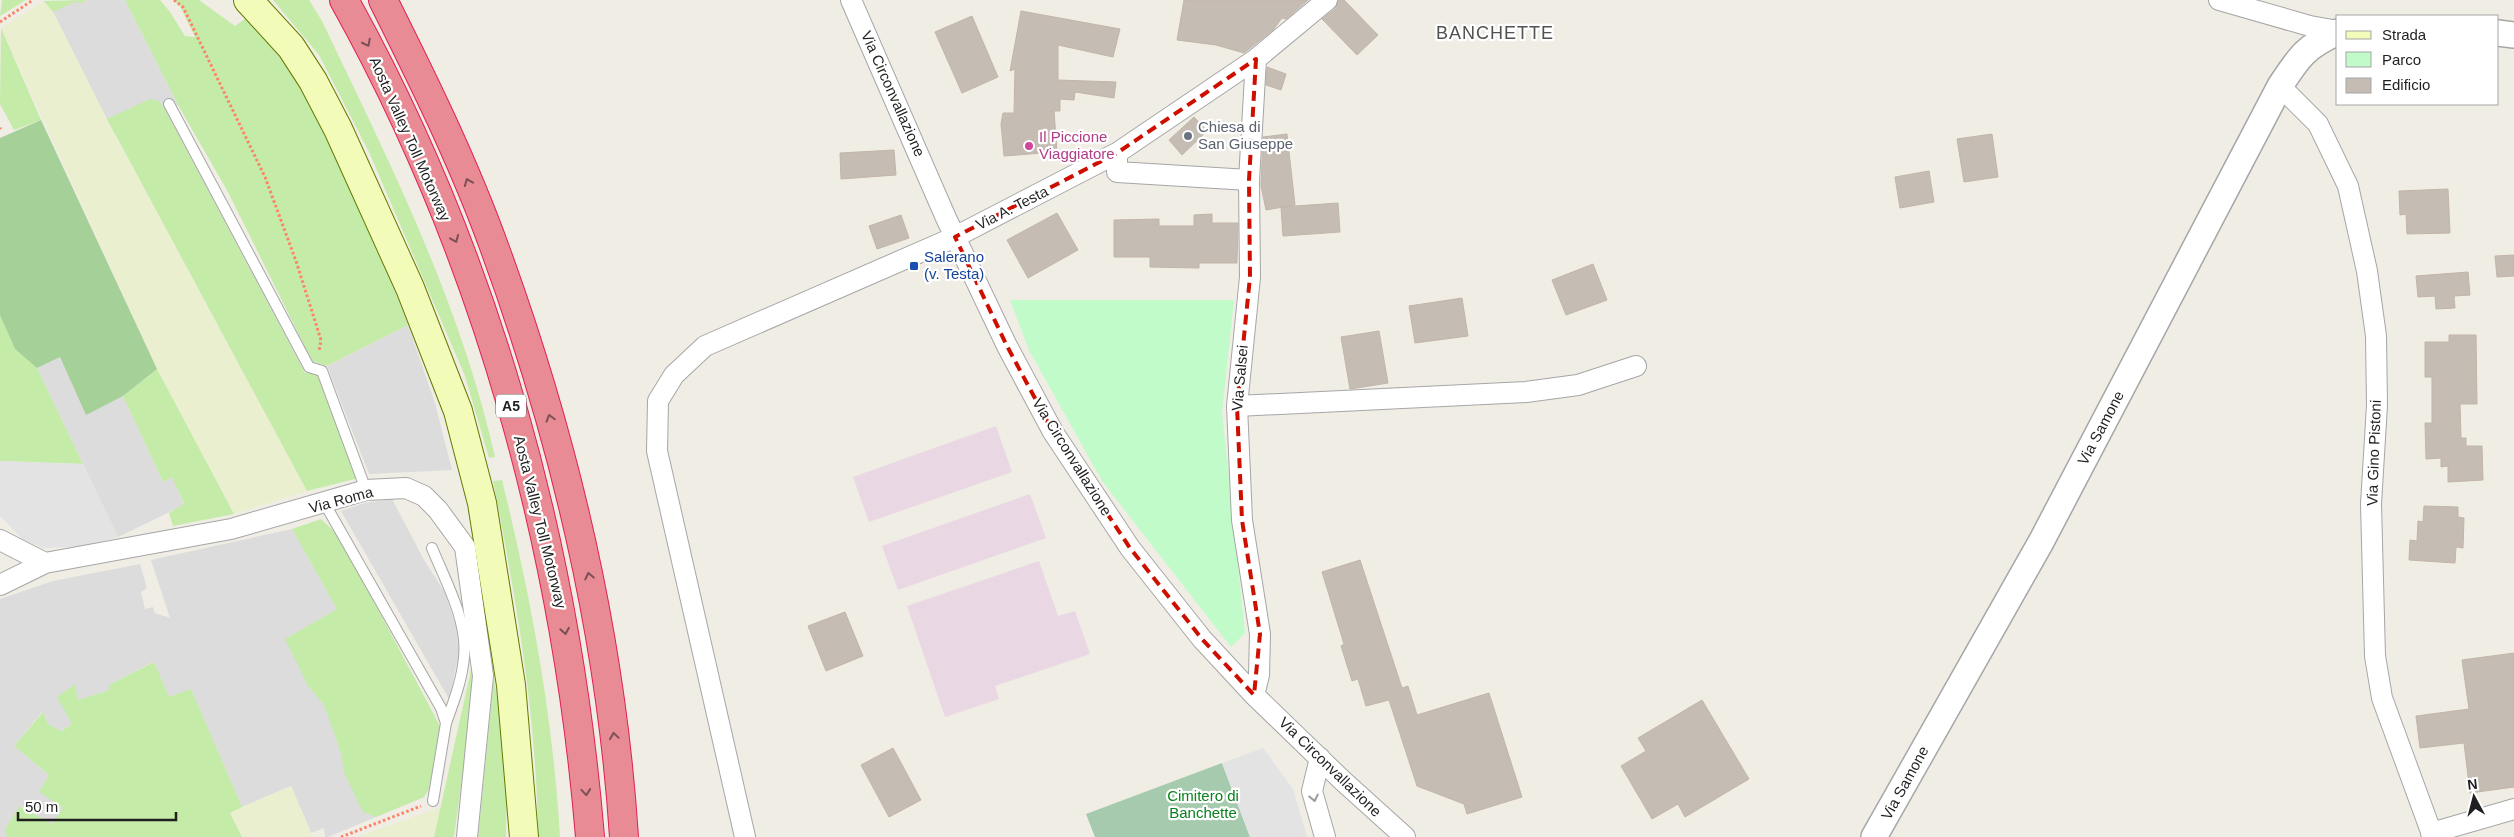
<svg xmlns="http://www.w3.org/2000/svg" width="2514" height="837" font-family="Helvetica,sans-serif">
<rect width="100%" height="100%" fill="#f0ede5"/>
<path fill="#dddcdc" d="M 77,0 L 79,4 L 87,0 L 125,0 L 178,105 L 115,135 L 53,12 Z
M 408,325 L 435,403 L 452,470 L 369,474 L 327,366 Z
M 60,356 L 86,414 L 123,396 L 163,482 L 172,476 L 184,505 L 118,537 L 37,368 Z
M 392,499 L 424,560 L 445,593 L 456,627 L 459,652 L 449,699 L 341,511 L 365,503 Z
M 292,529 L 432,775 L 430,787 L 424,797 L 328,837 L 325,837 L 324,828 L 311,833 L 291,786 L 242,807 L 191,690 L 169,697 L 153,662 L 109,685 L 109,690 L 78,700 L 74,684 L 72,724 L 60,731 L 48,724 L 42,712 L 14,746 L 117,832 L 73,837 L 21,806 L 6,829 L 7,837 L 0,837 L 0,599 L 53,581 L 140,564 L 147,588 L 141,592 L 145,609 L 153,607 L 155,613 L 170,618 L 151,560 Z"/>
<path fill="#e9d7e4" d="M 996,426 L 1012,472 L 869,522 L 853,477 Z
M 1030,494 L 1046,538 L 898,590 L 882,546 Z
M 1039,561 L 1058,616 L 1075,611 L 1090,654 L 995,686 L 999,699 L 945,717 L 907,606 Z"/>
<path fill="#eaefd0" d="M 44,1 L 53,12 L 115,135 L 307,491 L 234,514 L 157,369 L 1,28 Z
M 291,786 L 313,837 L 242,837 L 229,813 Z
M 441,807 L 434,837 L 357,837 Z"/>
<path fill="#c5eba9" d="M 2,0 L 26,0 L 0,16 Z
M 87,0 L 79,4 L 77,1 L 53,12 L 44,1 Z
M 125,0 L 160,0 L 170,12 L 185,36 L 195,37 L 180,6 L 173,0 L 199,0 L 235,26 L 249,16 L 303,89 L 383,261 L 408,325 L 327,366 L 312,361 L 228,192 L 178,105 Z
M 273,0 L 309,0 L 322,21 C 389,161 461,304 495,457 L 489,458 L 465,376 L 369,152 L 319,55 Z
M 1,28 L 41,120 L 14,130 L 0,104 Z
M 150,99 L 159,101 L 166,111 L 305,373 L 317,374 L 359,478 L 307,491 L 107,119 Z
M 0,315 L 15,349 L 37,368 L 83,464 L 0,461 Z
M 157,369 L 234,514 L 173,526 L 169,513 L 184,504 L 172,477 L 163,482 L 123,396 Z
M 502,480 C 531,597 553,716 560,837 L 538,837 C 537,717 516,598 493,481 Z
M 321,519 L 339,536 L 441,728 L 430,787 L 424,797 L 376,817 L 363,812 L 345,775 L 340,750 L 324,705 L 308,686 L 285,639 L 337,609 L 292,529 Z
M 154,662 L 169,697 L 191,689 L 242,807 L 230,813 L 242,837 L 7,837 L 5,829 L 20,806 L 52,824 L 63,808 L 39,792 L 49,775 L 14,746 L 43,712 L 48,724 L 61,731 L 72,724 L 57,697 L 75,684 L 78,700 L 109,690 L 109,685 Z
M 472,665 L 475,686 L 454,837 L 434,837 Z
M 494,677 L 507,761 L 506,837 L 478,837 Z"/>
<path fill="#a5d098" d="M 41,120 L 157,369 L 123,396 L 86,415 L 60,357 L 37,368 L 15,349 L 0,315 L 0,138 Z"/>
<path fill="#a5caad" d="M 1222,763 L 1250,837 L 1095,837 L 1086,814 Z"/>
<path fill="#c1fbca" d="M 1010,300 L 1234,300 L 1222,412 L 1245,633 L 1231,647 L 1102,481 L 1029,350 Z"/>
<path fill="#e3e3e3" d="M 0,461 L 83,464 L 118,537 L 86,546 L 44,548 L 22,539 L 0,516 Z
M 1263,748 L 1293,789 L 1307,837 L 1250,837 L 1222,763 Z"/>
<path fill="#c5bcb4" stroke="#c2b5a7" d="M 1184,0 L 1308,0 L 1286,19 L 1282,18 L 1273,30 L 1244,53 L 1216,45 L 1177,40 Z
M 1339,0 L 1344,0 L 1378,35 L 1357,55 L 1322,19 L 1335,9 Z
M 1021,11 L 1120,29 L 1113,57 L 1058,45 L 1058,80 L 1116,82 L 1114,98 L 1075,92 L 1074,100 L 1060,99 L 1060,111 L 1054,111 L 1057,152 L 1004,156 L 1001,124 L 1003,113 L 1014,113 L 1015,69 L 1010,71 Z
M 972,16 L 998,77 L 962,93 L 935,32 Z
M 1267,67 L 1286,74 L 1281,90 L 1266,85 Z
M 1194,117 L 1207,131 L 1182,155 L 1169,140 Z
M 1287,134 L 1295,205 L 1266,210 L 1261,186 L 1263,137 Z
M 1992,134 L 1998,177 L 1964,182 L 1957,139 Z
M 894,150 L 896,175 L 841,179 L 840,153 Z
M 1929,171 L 1934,202 L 1900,208 L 1895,177 Z
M 2448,189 L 2450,233 L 2407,234 L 2406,214 L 2400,215 L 2399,191 Z
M 1338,203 L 1340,232 L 1283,236 L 1281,207 Z
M 1057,213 L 1078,250 L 1028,278 L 1007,240 Z
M 1212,214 L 1212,223 L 1238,223 L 1237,263 L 1199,263 L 1199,268 L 1150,267 L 1150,257 L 1114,257 L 1114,220 L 1159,219 L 1159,226 L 1194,226 L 1194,215 Z
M 901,215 L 909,238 L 877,249 L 869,226 Z
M 2514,255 L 2514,276 L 2497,277 L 2495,256 Z
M 1593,264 L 1607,300 L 1566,315 L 1552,280 Z
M 2468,272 L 2470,295 L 2454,296 L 2455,308 L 2436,309 L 2435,296 L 2418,297 L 2416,276 Z
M 1462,298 L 1468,336 L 1415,343 L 1409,306 Z
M 1379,331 L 1388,383 L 1350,389 L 1341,337 Z
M 2449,335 L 2476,335 L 2477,404 L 2460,404 L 2461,438 L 2466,438 L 2466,446 L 2482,446 L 2483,480 L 2448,482 L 2448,466 L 2441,467 L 2441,458 L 2426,459 L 2425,423 L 2432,423 L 2432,377 L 2425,377 L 2425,342 L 2449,342 Z
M 2424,506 L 2458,507 L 2458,517 L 2464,518 L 2463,548 L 2456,547 L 2455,563 L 2409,560 L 2410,540 L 2417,541 L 2418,521 L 2423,522 Z
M 1360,560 L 1402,688 L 1408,686 L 1417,715 L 1489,693 L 1522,797 L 1467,814 L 1464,804 L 1417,786 L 1389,700 L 1366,706 L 1358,679 L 1352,681 L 1341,646 L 1344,644 L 1322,572 Z
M 845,612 L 863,656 L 826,671 L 808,626 Z
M 2514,653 L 2514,787 L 2470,793 L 2464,743 L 2420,748 L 2416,716 L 2469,709 L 2462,660 Z
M 1702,700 L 1749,779 L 1685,817 L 1678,804 L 1652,819 L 1621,766 L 1646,751 L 1638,738 Z
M 893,748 L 921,800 L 889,817 L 861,765 Z"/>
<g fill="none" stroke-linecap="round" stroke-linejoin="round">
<defs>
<path id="service" d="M 169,104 L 309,367 L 322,371 L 366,490
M 325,504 L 441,708 L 446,723 L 433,801
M 432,548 C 445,580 468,621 464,657 C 462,680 454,701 446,723"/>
<path id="minor" d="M 851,0 L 946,218 L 1007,346 L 1053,432 L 1130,548 L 1202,639 L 1254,695 L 1343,781 L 1405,837
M 2219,0 L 2310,26 L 2338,31
M 2280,86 L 2318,124 L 2348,186 L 2367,271 L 2376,336 L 2377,405 L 2371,504 L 2375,656 L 2382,698 L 2433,837
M 1117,153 L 1117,172 L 1249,180
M 1237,406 L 1526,392 L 1578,385 L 1636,366
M 0,540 L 45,563
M 0,585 L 45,563 L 231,529 L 366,490 L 406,488 L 424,496 L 438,510 L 465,547 L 483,676 L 467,837
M 1254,695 L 1259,675 L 1260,634 L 1242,520 L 1237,406 L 1250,277 L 1249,180 L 1256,59
M 1320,758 L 1312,791 L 1325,837
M 2431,833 L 2514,809
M 745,837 L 657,451 L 658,401 L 674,375 L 705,346 L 955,237 L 1117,153 L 1256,59 L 1327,0"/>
<path id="tertiary" d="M 2498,33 L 2514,35
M 1874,837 L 2041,542 L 2280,86 C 2299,57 2305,47 2338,32"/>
<path id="secondary" d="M 248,0 L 291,47 L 313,81 L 338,129 L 410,288 L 458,411 L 482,503 L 511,685 L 524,837"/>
<path id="motorway" d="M 344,0 C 487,256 566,546 590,837
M 383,0 C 424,82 464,163 495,249 C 564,438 611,636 624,837"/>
</defs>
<use href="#service" stroke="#a6a6a6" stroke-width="12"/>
<use href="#minor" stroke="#a6a6a6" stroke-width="22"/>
<use href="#tertiary" stroke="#a6a6a6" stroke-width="28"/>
<use href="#secondary" stroke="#647a02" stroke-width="30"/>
<use href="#motorway" stroke="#e02053" stroke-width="30"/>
<path stroke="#fd8368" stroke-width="3" stroke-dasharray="2.5 2.5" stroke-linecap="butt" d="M 174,0 L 183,7 L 265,177 L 296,261 L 321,340 L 319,351
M 0,22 L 33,0
M 0,128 L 1,129
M 341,837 L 421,806"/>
<use href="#service" stroke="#fff" stroke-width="10"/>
<use href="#minor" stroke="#fff" stroke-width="20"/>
<use href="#tertiary" stroke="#fff" stroke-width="25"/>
<use href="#secondary" stroke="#f3fbb8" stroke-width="28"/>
<use href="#motorway" stroke="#e98b95" stroke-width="28"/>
</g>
<defs><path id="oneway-chevron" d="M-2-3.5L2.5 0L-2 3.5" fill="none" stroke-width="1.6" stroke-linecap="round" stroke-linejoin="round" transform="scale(1.25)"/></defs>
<g stroke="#7a5054">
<use href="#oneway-chevron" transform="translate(367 43) rotate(63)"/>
<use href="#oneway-chevron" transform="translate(468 182) rotate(-112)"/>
<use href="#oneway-chevron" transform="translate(455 239) rotate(68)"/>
<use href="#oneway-chevron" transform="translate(550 418) rotate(-106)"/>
<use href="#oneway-chevron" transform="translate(589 576) rotate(-102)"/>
<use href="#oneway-chevron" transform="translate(565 631) rotate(80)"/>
<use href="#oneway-chevron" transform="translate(614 736) rotate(-98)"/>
<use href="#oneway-chevron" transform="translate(586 792) rotate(85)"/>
</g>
<use stroke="#9a9a9a" href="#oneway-chevron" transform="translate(1314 798) rotate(78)"/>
<path fill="none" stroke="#ce0f00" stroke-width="4" stroke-dasharray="10 6" stroke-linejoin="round" d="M 1256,59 L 1249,180 L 1250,277 L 1237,406 L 1242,520 L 1260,634 L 1254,695 L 1202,639 L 1130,548 L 1053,432 L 1007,346 L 955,237 L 1117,153 Z"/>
<circle fill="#6b7280" stroke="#fff" stroke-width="2" cx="1188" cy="136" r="5"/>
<circle fill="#d1479c" stroke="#fff" stroke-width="2" cx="1029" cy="146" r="5"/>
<rect fill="#1a4fb4" stroke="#fff" stroke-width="2" x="909" y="261" width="10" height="10" rx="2.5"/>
<g text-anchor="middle" stroke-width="4.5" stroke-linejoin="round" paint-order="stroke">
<rect fill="#fff" stroke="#626262" stroke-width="1" x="496" y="394.5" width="30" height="23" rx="4"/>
<g font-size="14" font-weight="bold" fill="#1f1f1f">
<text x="511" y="411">A5</text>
</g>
<g font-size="15" fill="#1f1f1f" stroke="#fff">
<text transform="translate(893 94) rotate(66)" y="5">Via Circonvallazione</text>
<text transform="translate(410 139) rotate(66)" y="5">Aosta Valley Toll Motorway</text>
<text transform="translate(1012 208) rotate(-27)" y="5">Via A. Testa</text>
<text transform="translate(1240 378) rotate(-85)" y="5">Via Salsei</text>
<text transform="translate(2101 428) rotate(-62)" y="5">Via Samone</text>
<text transform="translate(2374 453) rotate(-88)" y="5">Via Gino Pistoni</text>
<text transform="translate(1072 457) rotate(58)" y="5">Via Circonvallazione</text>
<text transform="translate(341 500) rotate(-15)" y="5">Via Roma</text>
<text transform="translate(540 522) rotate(76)" y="5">Aosta Valley Toll Motorway</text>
<text transform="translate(1330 767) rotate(44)" y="5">Via Circonvallazione</text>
<text transform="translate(1905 783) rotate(-61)" y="5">Via Samone</text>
</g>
<g font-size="15" fill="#5b616d" stroke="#fff" text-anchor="start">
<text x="1198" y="132">Chiesa di<tspan x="1198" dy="17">San Giuseppe</tspan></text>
</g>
<g font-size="15" fill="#b23c85" stroke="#fff" text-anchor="start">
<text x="1039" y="142">Il Piccione<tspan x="1039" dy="17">Viaggiatore</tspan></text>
</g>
<g font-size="15" fill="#164399" stroke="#fff" text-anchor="start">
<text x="924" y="262">Salerano<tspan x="924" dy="17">(v. Testa)</tspan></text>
</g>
<g font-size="15" fill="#09811c" stroke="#fff">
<text x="1203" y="801">Cimitero di<tspan x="1203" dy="17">Banchette</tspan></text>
</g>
<g font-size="18" letter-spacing="1" fill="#525252" stroke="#fff">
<text x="1495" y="39">BANCHETTE</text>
</g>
</g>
<rect x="2336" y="15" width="162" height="90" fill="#ffffff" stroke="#a5a5a5"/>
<rect x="2346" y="31" width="25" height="8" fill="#f3fbb8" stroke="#a5a5a5"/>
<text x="2382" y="40" font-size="15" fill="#1f1f1f">Strada</text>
<rect x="2346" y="52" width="25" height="15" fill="#c1fbca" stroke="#a5a5a5"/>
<text x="2382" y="65" font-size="15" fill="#1f1f1f">Parco</text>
<rect x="2346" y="78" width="25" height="15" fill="#c5bcb4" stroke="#a5a5a5"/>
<text x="2382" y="90" font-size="15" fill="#1f1f1f">Edificio</text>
<g transform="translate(2474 797) rotate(353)" stroke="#ffffff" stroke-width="4" paint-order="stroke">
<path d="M0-4L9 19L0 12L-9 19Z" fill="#1f1f1f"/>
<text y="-8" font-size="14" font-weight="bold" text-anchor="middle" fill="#1f1f1f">N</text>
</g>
<path d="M18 812v8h158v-8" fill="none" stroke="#1f1f1f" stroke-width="2.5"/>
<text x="25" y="812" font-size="15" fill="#1f1f1f" stroke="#ffffff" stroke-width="4" paint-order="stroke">50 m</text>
</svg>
